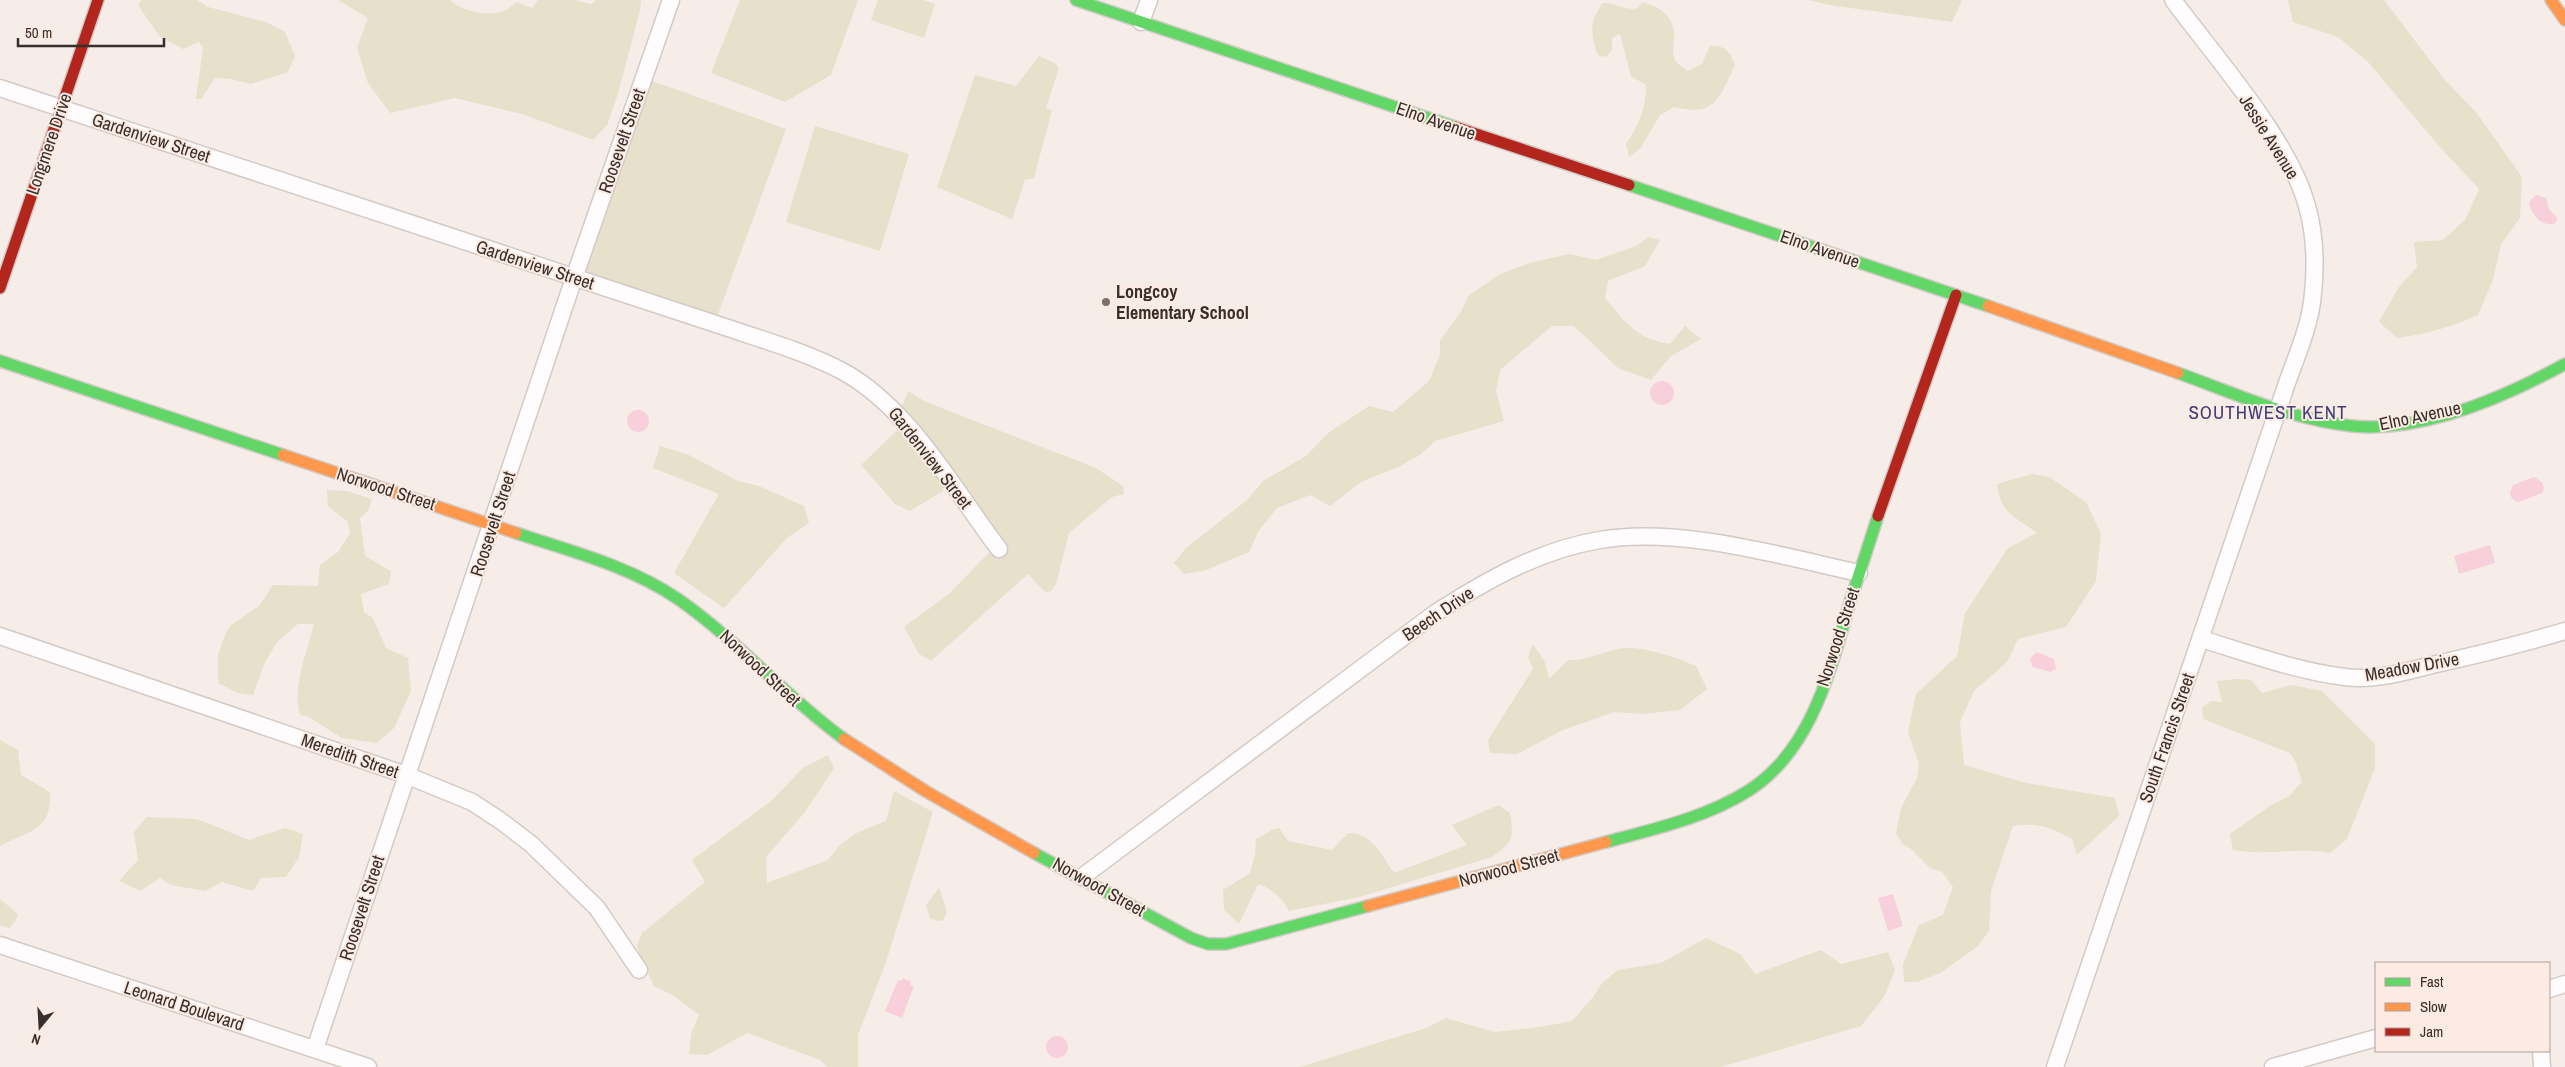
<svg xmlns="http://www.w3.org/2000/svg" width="2565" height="1067" font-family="'Archivo Narrow',sans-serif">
<rect width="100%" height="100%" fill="#f6ede8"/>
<path fill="#e7e0cb" d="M 141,0 L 197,0 L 208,7 L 266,22 L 285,32 L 295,56 L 288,72 L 251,84 L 231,79 L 215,78 L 201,99 L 196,99 L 203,48 L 199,42 L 183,49 L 160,37 L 138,5 Z
M 338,0 L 450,0 C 460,11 489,17 503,11 C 508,9 513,5 517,2 L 532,8 L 538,0 L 574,0 L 591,4 L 596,0 L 641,0 L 640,10 L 618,94 L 607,125 L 593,140 L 522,114 L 455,98 L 390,113 L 368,83 L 357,48 L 368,18 Z
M 740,0 L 858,0 L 831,75 L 785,102 L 711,73 Z
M 878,0 L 923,0 L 935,4 L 924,38 L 871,20 Z
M 1809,0 L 1962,0 L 1952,22 L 1829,5 Z
M 2288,0 L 2384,0 L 2444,79 L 2476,112 L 2522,177 L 2520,218 L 2501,244 L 2493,280 L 2478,315 C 2452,327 2426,334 2397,338 L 2379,322 L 2399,287 L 2417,267 L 2414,242 L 2443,240 L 2465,220 L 2479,189 L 2439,146 L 2368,62 L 2338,37 L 2293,22 Z
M 1642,2 C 1658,6 1672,15 1674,32 C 1675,42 1671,51 1675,60 C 1677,64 1683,67 1687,71 L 1702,64 L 1710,46 C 1725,45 1730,51 1735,65 C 1719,99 1715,117 1674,107 L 1660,115 L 1640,149 L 1629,157 L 1626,144 C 1638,127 1647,106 1646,85 L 1631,76 L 1620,34 L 1612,38 L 1612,50 L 1606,57 L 1598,55 C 1590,35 1589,21 1603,3 C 1616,3 1625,11 1638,8 Z
M 1039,56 L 1055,63 L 1059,68 L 1046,108 L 1052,110 L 1034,178 L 1025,180 L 1012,219 L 937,187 L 975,75 L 1016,86 Z
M 644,78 L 786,129 L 717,317 L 577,271 Z
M 815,126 L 909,154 L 880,251 L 786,222 Z
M 1649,237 L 1660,240 L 1645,266 L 1608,281 L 1605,298 C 1626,323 1636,339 1670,344 L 1685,326 L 1701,339 L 1671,356 L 1651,380 L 1618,368 L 1574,326 L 1552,326 L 1500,370 L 1496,391 L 1504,421 L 1435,441 L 1420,455 L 1400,466 L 1361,482 L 1330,506 L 1310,495 L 1277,508 L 1258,532 L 1249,552 L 1204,571 L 1184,574 L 1174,563 L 1186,548 L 1247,500 L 1263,481 L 1306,456 L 1328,433 L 1369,406 L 1393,412 L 1429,381 L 1440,355 L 1440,341 L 1462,310 L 1468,296 L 1500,274 L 1533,262 L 1570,254 L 1596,260 L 1636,246 Z
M 908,391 L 926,402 L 1096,468 L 1123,486 L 1124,494 L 1112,497 L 1069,533 L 1056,584 L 1051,591 L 1045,592 L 1028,574 L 931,661 L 919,654 L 904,627 L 949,594 L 999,542 L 944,465 L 943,491 L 910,511 L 895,504 L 861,465 L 909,419 L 901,409 Z
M 660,446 L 689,455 L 738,481 L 759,486 L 804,506 L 809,523 L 787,538 L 724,608 L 674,573 L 719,494 L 653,468 Z
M 2032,474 L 2049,477 L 2086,502 L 2101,534 L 2096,581 L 2066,627 L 2018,639 L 2007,662 L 1974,691 L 1960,722 L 1964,765 L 2026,783 L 2115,798 L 2119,816 L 2077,855 L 2072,839 C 2053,828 2036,822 2013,826 L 1991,891 L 1989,931 L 1977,947 L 1940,973 L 1917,982 L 1904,982 L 1903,964 L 1919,925 L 1943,915 L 1953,887 L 1942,872 L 1930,868 L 1911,849 L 1903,844 L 1896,834 L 1901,808 L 1917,778 L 1919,764 L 1908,732 L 1916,694 L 1957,656 L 1965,613 L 2008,548 L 2037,533 C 2016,517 2000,514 1997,484 Z
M 327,490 L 347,491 L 372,499 L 368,511 L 360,518 L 365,556 L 391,571 L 389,584 L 361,594 L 364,612 L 373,618 L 386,648 L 408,658 L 411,691 L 394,728 L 377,743 L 342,738 L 309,717 L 300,715 C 292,684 307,654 314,624 L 298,624 L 277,642 L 264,664 L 253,695 L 238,693 L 218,683 L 218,654 L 226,633 L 230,626 L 260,605 L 273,585 L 318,586 L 320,565 L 338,552 L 350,533 L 348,522 L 328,506 Z
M 1533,644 L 1545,662 L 1549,679 L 1568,660 C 1586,661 1600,653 1617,649 C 1639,644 1676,657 1696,666 L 1707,689 L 1680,710 L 1642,714 L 1614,712 L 1563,730 L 1517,754 L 1490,753 L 1488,740 L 1533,669 L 1528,657 Z
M 2236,679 L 2251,680 L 2262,693 L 2291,685 L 2322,691 L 2375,744 L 2375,768 L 2347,839 L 2330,853 C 2297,847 2264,856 2233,850 L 2230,834 L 2271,805 L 2289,796 L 2302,782 L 2296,763 L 2290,753 L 2203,719 L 2202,707 L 2211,701 L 2222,702 L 2217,681 Z
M 0,740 L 18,750 L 21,775 L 50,792 C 52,832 29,830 0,846 Z
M 828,755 L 834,768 L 805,812 L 766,857 L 767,883 L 828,860 L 839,846 L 854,834 L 886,821 L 894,791 L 933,812 L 885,965 L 858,1035 L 858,1067 L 827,1067 L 820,1060 L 747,1033 L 707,1055 L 689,1054 L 691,1034 L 699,1015 L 674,996 L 654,986 L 641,960 L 637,945 L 642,933 L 705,882 L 692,860 L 771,801 L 803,768 Z
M 1499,805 L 1510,813 C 1514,837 1513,843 1492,857 L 1359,897 L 1289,911 C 1283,899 1272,888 1258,884 L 1239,924 L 1224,910 L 1223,890 L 1250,873 L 1255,854 L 1256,839 L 1272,830 L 1279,828 L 1288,841 L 1332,850 L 1348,833 C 1372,832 1382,856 1394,873 L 1467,845 L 1452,825 Z
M 147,817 L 197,819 L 249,840 L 285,828 L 303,834 L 299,857 L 286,877 L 261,878 L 253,891 L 222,882 L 205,891 L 171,885 L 160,878 L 140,891 L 119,881 L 138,860 L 134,832 Z
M 939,888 L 947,912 L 943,920 L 938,921 L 930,918 L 926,905 Z
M 0,899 L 18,914 L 16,920 L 9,928 L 0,925 Z
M 1706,938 L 1740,954 L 1755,974 L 1821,950 L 1841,964 L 1888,952 L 1895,970 L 1884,997 L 1861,1026 L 1721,1067 L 1300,1067 L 1426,1028 L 1446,1018 L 1495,1032 L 1540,1027 L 1572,1021 L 1593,997 L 1602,983 L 1618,970 L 1661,963 Z"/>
<path fill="#f7d0db" d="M 2536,195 L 2546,198 L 2549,209 L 2558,219 L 2554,224 C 2541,226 2531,215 2529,202 Z
M1650 393a12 12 0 1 1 24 0a12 12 0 1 1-24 0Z
M627 421a11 11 0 1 1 22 0a11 11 0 1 1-22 0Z
M 2534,477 L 2542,482 L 2544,489 L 2542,493 L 2518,502 L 2512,499 L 2510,493 L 2513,485 Z
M 2490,545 L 2495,563 L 2459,574 L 2454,556 Z
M 2036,652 L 2054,659 L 2056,669 L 2050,672 L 2033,667 L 2030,659 Z
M 1893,894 L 1903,926 L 1888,931 L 1878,898 Z
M 903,978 L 911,982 L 910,985 L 914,986 L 902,1018 L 885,1011 L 898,980 L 901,981 Z
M1046 1047a11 11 0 1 1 22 0a11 11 0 1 1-22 0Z"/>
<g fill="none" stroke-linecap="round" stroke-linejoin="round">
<defs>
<path id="street" d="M 1141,22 L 1149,0
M 0,88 L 725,327 C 763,340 806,352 842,371 C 909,407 954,490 999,549
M 0,636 L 406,775 L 472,802 L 501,821 L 531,844 L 597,908 L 639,970
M 2201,639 C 2248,653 2296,671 2345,677 C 2374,681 2404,672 2432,665 C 2477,655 2521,644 2565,631
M 1082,877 L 1434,614 C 1485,581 1539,550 1600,540 C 1678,526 1782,556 1859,573
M 0,945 L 368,1067
M 2549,989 L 2565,984
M 315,1049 L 574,278 L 671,0
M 2541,1051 L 2542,1067
M 2055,1067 L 2288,380 C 2298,353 2311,322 2313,293 C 2316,264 2315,234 2307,206 C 2289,139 2214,56 2173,0
M 2273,1067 L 2376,1038"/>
<path id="fast" d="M 1076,0 L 1455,127
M 1629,185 L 1988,306
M 0,361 L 283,455
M 2178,373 C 2234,393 2292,420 2352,426 C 2422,433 2505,397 2565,364
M 516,533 C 570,551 630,566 678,599 C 737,640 785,696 844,739
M 1606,842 C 1654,829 1705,818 1748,791 C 1813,750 1831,667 1851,599 C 1860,571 1869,543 1878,516
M 1034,853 L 1191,938 L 1208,944 L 1226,944 L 1368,906"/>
<path id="slow" d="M 2551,0 L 2565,20
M 1988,306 L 2178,373
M 283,455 L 516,533
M 844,739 L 927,792 L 1034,853
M 1368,906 L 1606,842"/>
<path id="jam" d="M 1455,127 L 1629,185
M 0,288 L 98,0
M 1878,516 L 1956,295"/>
</defs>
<use href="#street" stroke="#d2cac6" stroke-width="19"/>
<use href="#fast" stroke="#d2cac6" stroke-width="14"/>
<use href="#slow" stroke="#d2cac6" stroke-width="14"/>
<use href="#jam" stroke="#d2cac6" stroke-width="14"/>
<use href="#street" stroke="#fefcfc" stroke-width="16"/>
<use href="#fast" stroke="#63d668" stroke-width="11"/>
<use href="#slow" stroke="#ff974d" stroke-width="11"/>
<use href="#jam" stroke="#b3261e" stroke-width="11"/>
</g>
<circle fill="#7a726d" stroke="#fcebe2" stroke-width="2" cx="1106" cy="302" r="5"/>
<g text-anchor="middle" stroke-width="4" stroke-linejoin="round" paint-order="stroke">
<g font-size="18" fill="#372f2b" stroke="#fcebe2">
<text transform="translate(1436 121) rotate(19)" y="6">Elno Avenue</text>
<text transform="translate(2269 137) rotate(58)" y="6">Jessie Avenue</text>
<text transform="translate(151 138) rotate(18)" y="6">Gardenview Street</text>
<text transform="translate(622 141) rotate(-71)" y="6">Roosevelt Street</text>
<text transform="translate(49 144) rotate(-71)" y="6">Longmere Drive</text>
<text transform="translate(1820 249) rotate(19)" y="6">Elno Avenue</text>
<text transform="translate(535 265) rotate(18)" y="6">Gardenview Street</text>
<text transform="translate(2420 416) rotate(-12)" y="6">Elno Avenue</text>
<text transform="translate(930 458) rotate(52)" y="6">Gardenview Street</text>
<text transform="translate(386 489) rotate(18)" y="6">Norwood Street</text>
<text transform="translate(493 524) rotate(-72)" y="6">Roosevelt Street</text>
<text transform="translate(1438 614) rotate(-34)" y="6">Beech Drive</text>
<text transform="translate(1838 637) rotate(-72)" y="6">Norwood Street</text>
<text transform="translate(2412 667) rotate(-10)" y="6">Meadow Drive</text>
<text transform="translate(760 668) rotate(43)" y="6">Norwood Street</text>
<text transform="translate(2167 738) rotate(-71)" y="6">South Francis Street</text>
<text transform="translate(350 756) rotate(19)" y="6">Meredith Street</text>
<text transform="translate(1509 868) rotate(-15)" y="6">Norwood Street</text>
<text transform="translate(1099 887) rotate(29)" y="6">Norwood Street</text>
<text transform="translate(362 908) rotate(-72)" y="6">Roosevelt Street</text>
<text transform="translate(184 1006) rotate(18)" y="6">Leonard Boulevard</text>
</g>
<g font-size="18" font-weight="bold" fill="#372f2b" stroke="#fcebe2" text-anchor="start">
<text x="1116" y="298">Longcoy<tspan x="1116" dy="21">Elementary School</tspan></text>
</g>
<g font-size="19" letter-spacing="1" fill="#3f407c" stroke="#fcebe2">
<text x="2268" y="419">SOUTHWEST KENT</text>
</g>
</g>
<rect x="2375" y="962" width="175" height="90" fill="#fcebe2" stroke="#ada099"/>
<rect x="2385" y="978" width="25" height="8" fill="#63d668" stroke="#ada099"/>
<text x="2420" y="987" font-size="15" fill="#372f2b">Fast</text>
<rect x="2385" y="1003" width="25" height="8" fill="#ff974d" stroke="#ada099"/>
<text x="2420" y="1012" font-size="15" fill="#372f2b">Slow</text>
<rect x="2385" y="1028" width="25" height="8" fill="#b3261e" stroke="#ada099"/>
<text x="2420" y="1037" font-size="15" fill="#372f2b">Jam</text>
<g transform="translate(40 1027) rotate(198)" stroke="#fcebe2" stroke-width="4" paint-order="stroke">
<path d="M0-4L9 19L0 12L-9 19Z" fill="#372f2b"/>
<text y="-8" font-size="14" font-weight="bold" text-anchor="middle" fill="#372f2b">N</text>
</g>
<path d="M18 38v8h146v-8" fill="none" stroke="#372f2b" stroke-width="2.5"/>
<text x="25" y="38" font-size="15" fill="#372f2b" stroke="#fcebe2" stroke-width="4" paint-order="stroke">50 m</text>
</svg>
